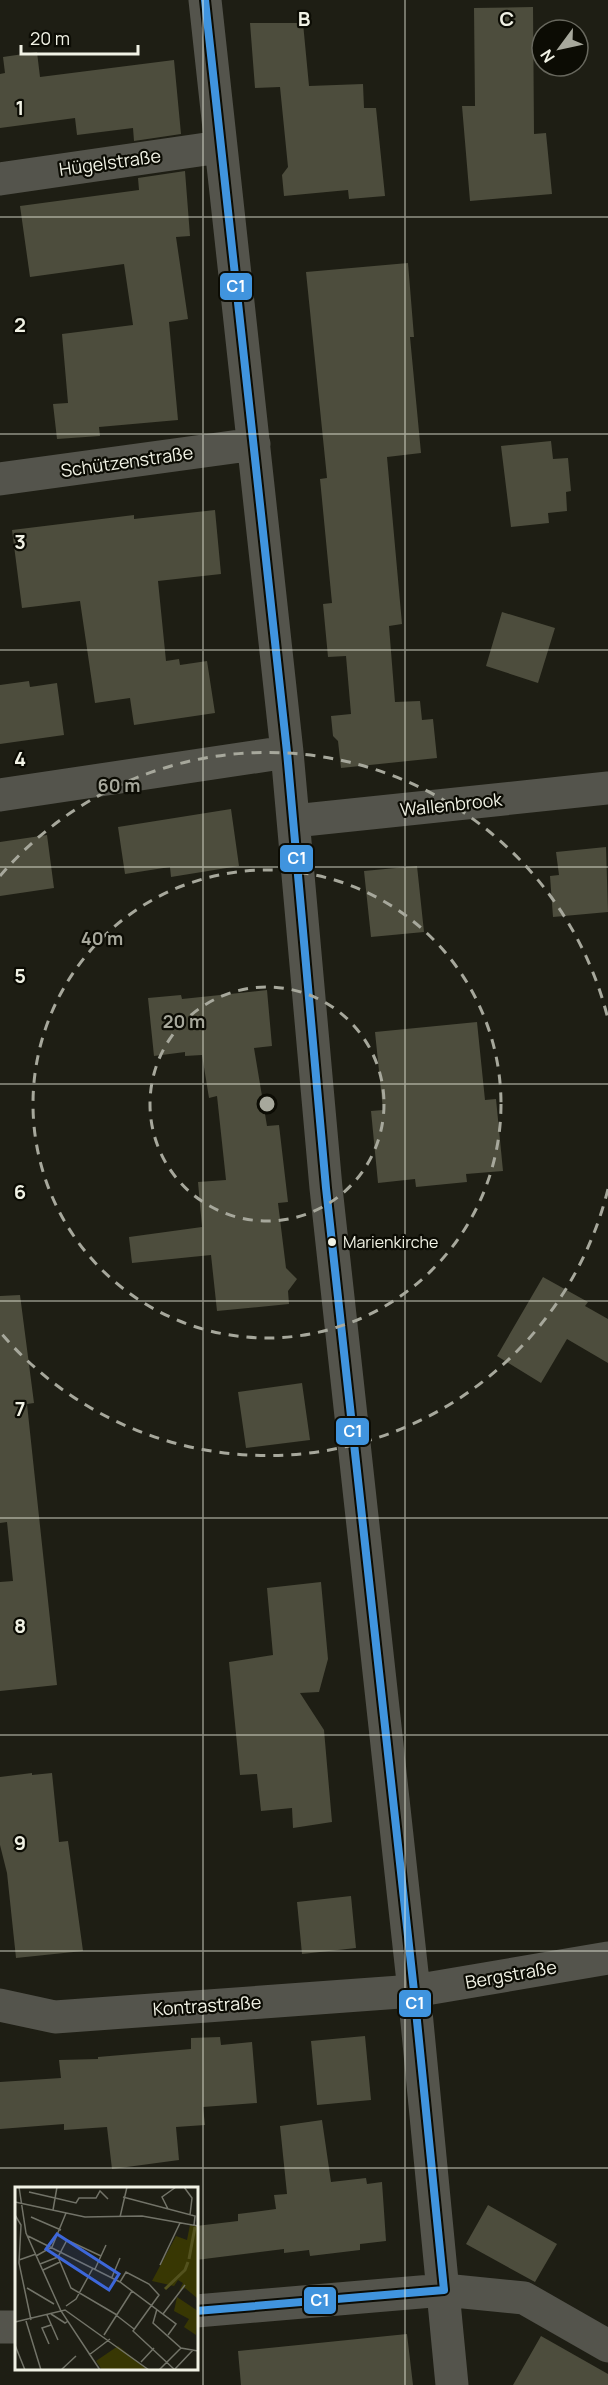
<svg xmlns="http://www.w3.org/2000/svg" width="608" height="2385" font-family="Manrope,sans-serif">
<rect width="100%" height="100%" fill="#1e1e14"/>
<path fill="#4d4d3d" d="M 533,7 L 534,134 L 546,133 L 552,194 L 470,201 L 462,106 L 475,106 L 474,8 Z
M 250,23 L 303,23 L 309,86 L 363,84 L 364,108 L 376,108 L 385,196 L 349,199 L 348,190 L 284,196 L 282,175 L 288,167 L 280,87 L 255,88 Z
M 37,52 L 40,77 L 174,60 L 181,134 L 134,141 L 133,128 L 77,135 L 75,118 L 0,128 L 0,74 L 5,73 L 3,57 Z
M 185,171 L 190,236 L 176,237 L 188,319 L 169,322 L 178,420 L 99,427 L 100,436 L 57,439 L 53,404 L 68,403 L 62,334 L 133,325 L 124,264 L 30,277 L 20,206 L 139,190 L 138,178 Z
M 408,263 L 414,337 L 410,337 L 421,453 L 387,457 L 402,624 L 389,626 L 395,702 L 420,701 L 422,720 L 433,719 L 437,758 L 341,768 L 338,741 L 333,736 L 331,716 L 351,714 L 346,656 L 328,657 L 323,604 L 332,603 L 320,479 L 327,478 L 306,272 Z
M 551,441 L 553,459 L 568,458 L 571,491 L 566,492 L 567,511 L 548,513 L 549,523 L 511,527 L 501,446 Z
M 215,510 L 221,574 L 158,581 L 166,661 L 179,659 L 180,665 L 207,661 L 215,713 L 134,725 L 130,698 L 95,703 L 80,601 L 22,608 L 12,530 L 134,515 L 134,519 Z
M 502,612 L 555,628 L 538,683 L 486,666 Z
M 29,681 L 30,687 L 57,683 L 64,735 L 0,744 L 0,685 Z
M 231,809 L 239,866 L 171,877 L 170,867 L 125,874 L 118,827 Z
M 47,835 L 54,888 L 0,896 L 0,842 Z
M 606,847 L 608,912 L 553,917 L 550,876 L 559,875 L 556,852 Z
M 417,866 L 424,932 L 371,937 L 364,871 Z
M 267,990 L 272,1046 L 254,1048 L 267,1126 L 279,1125 L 288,1202 L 278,1203 L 286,1268 L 297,1279 L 288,1291 L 289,1304 L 217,1311 L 211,1255 L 132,1263 L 129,1237 L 202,1227 L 198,1182 L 226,1180 L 217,1096 L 209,1098 L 202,1055 L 185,1056 L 185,1052 L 154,1056 L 148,998 L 181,995 L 182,999 Z
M 477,1022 L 485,1100 L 496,1099 L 503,1171 L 466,1174 L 467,1182 L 416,1187 L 415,1179 L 378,1183 L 371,1111 L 383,1110 L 375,1032 Z
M 543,1277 L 588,1302 L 585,1306 L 608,1319 L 608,1363 L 567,1339 L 541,1383 L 497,1356 Z
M 20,1295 L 34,1403 L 27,1404 L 57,1685 L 0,1691 L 0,1582 L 13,1581 L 7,1522 L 0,1523 L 0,1296 Z
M 302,1383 L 310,1440 L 246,1448 L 238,1392 Z
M 321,1582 L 328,1659 L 319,1692 L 300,1693 L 324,1730 L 332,1822 L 293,1828 L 292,1808 L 261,1811 L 257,1774 L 240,1775 L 229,1662 L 273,1655 L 267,1588 Z
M 32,1773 L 32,1775 L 52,1773 L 59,1842 L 68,1841 L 83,1951 L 16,1958 L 7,1873 L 0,1845 L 0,1777 Z
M 351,1896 L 356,1948 L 302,1954 L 297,1902 Z
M 365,2036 L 371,2100 L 317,2105 L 311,2041 Z
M 220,2037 L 221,2045 L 252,2042 L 257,2103 L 203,2107 L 205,2125 L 176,2127 L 179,2160 L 112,2169 L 107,2127 L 64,2130 L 64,2124 L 0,2129 L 0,2082 L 61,2078 L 59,2060 L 98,2059 L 98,2057 L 191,2049 L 191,2038 Z
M 322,2120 L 331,2182 L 366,2178 L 367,2184 L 382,2182 L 386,2241 L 360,2244 L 360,2250 L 310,2256 L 309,2250 L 284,2253 L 284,2249 L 196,2260 L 196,2226 L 238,2221 L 238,2214 L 276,2209 L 274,2195 L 287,2194 L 280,2126 Z
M 488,2205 L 557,2244 L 535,2282 L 466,2244 Z
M 407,2334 L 413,2385 L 241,2385 L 238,2351 Z
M 541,2336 L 608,2374 L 608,2385 L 513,2385 Z"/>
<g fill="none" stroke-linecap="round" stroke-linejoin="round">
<path stroke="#54544c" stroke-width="33" d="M 205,0 L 287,752 L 326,1188 L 414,1991 L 452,2385
M 0,179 L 220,147
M 0,479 L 254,444
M 0,795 L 287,752
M 294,821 L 608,788
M 0,2005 L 55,2017 L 414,1991 L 608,1958
M 196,2311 L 444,2290 L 524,2298 L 608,2346
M 0,2327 L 16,2327"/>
<defs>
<path id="bus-1" d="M 205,0 L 287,752 L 326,1188 L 414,1991 L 444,2290
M 196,2311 L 444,2290"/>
</defs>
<use href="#bus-1" stroke="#0c0c04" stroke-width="12"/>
<use href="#bus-1" stroke="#4094de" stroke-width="8"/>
</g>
<path fill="none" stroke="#f1f2e5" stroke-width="1.5" stroke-opacity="0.55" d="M 203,0 L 203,2385M 405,0 L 405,2385M 0,217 L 608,217M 0,434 L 608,434M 0,650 L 608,650M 0,867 L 608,867M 0,1084 L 608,1084M 0,1301 L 608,1301M 0,1518 L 608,1518M 0,1735 L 608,1735M 0,1951 L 608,1951M 0,2168 L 608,2168"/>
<g fill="none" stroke="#a7a89c" stroke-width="3" stroke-dasharray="10 8">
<circle cx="267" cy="1104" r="117"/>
<circle cx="267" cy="1104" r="234"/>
<path d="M608 1189A351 351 0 0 1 0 1332M0 876A351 351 0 0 1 608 1019"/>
</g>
<circle fill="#f1f2e5" stroke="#0c0c04" stroke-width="2" cx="332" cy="1242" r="5"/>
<g text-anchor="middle" stroke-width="4.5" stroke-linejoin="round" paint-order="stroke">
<g font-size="16" fill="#f1f2e5" stroke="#0c0c04" text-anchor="start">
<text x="343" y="1248">Marienkirche</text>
</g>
<g font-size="18" fill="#f1f2e5" stroke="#0c0c04">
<text transform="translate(110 163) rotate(-8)" y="6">Hügelstraße</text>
<text transform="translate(127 462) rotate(-8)" y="6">Schützenstraße</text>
<text transform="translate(451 805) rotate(-6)" y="6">Wallenbrook</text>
<text transform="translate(511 1975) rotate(-10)" y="6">Bergstraße</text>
<text transform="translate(207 2006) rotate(-4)" y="6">Kontrastraße</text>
</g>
</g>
<g transform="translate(15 2187)">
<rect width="183" height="183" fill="#1e1e14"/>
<path d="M 175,38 L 183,39 L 182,111 L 170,101 L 164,104 L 168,96 L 163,93 L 159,99 L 137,94 L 161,49 L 172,53 ZM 162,110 L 183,124 L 181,148 L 169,140 L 174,132 L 159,124 ZM 103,159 L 133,183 L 87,183 L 81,174 Z" fill="#383703"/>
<path fill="none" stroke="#53521e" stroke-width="3" d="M 174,72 L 180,40M 150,102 L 170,83 L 173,75"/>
<path fill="none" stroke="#727368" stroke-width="1.5" d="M 4,0 L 11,46 L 46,124 L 85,183M 169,0 L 177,11 L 175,28M 14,5 L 40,11M 108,10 L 180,29 L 179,38M 40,11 L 61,16 L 64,11 L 81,11 L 85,4 L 93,12M 0,15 L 70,30 L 127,29 L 183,39M 153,22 L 147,10 L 161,0M 38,23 L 42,0M 0,28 L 6,38 L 4,76 L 16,133M 16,30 L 46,43M 105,30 L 112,0M 183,40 L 183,74M 13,49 L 105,95 L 161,137 L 153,148M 21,69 L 37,60 L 51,26M 86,69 L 52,53 L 43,70 L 56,101 L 102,128M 4,73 L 21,67M 25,77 L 43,70M 145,78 L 165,36M 80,82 L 91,58M 28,83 L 45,75M 97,90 L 105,71M 105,95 L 111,85 L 134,97 L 144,108 L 118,144 L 160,183M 12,101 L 39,117M 51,119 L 61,112 L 78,81M 142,122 L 138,136 L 166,161 L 183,164M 36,127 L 50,136 L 53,134M 148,127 L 170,98M 32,128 L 43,153M 101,128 L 119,142M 11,134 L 26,183M 0,135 L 50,123 L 134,183M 89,148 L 117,104M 34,157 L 27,141 L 36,138M 0,158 L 10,183M 74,168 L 95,152M 126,175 L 139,161M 160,182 L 178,163M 46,183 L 61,169M 144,183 L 166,161"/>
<path fill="#3d67da" fill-opacity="0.15" stroke="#3d67da" stroke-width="3" d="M 42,47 L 104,87 L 94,103 L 31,62 Z"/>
<rect width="183" height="183" fill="none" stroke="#f1f2e5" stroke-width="3"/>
</g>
<g font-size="20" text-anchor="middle" font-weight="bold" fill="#f1f2e5" stroke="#0c0c04" stroke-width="4.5" stroke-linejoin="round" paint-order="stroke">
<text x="304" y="26">B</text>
<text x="507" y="26">C</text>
<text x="20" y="115">1</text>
<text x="20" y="332">2</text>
<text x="20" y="549">3</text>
<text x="20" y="766">4</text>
<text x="20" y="983">5</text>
<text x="20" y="1199">6</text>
<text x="20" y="1416">7</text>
<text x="20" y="1633">8</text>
<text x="20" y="1850">9</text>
</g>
<circle cx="267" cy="1104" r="9" fill="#a7a89c" stroke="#0c0c04" stroke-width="3"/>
<g font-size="18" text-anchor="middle" font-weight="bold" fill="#a7a89c" stroke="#0c0c04" stroke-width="4.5" stroke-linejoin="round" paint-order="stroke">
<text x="119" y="792">60 m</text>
<text x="102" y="945">40 m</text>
<text x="184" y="1028">20 m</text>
</g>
<g stroke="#0c0c04" stroke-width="2">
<rect x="219" y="272" width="34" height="29" rx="6" fill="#4094de"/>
<rect x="279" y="844" width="35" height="29" rx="6" fill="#4094de"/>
<rect x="335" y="1417" width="35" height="29" rx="6" fill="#4094de"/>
<rect x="398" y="1989" width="34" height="29" rx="6" fill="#4094de"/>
<rect x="303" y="2286" width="34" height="29" rx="6" fill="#4094de"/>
</g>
<g font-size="16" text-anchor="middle" font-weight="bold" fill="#fff">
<text x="236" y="292">C1</text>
<text x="297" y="864">C1</text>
<text x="353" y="1437">C1</text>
<text x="415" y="2009">C1</text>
<text x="320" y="2306">C1</text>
</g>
<g transform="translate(560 48) rotate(237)"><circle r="28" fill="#0c0c04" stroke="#68685e" stroke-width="1.5"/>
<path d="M0-4.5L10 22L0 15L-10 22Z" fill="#a7a89c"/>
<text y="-9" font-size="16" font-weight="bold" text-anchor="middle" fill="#f1f2e5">N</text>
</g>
<path d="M21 45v9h117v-9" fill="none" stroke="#f1f2e5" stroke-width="3"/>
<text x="30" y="45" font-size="18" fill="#f1f2e5" stroke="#0c0c04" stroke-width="4.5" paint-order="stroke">20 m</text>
</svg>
